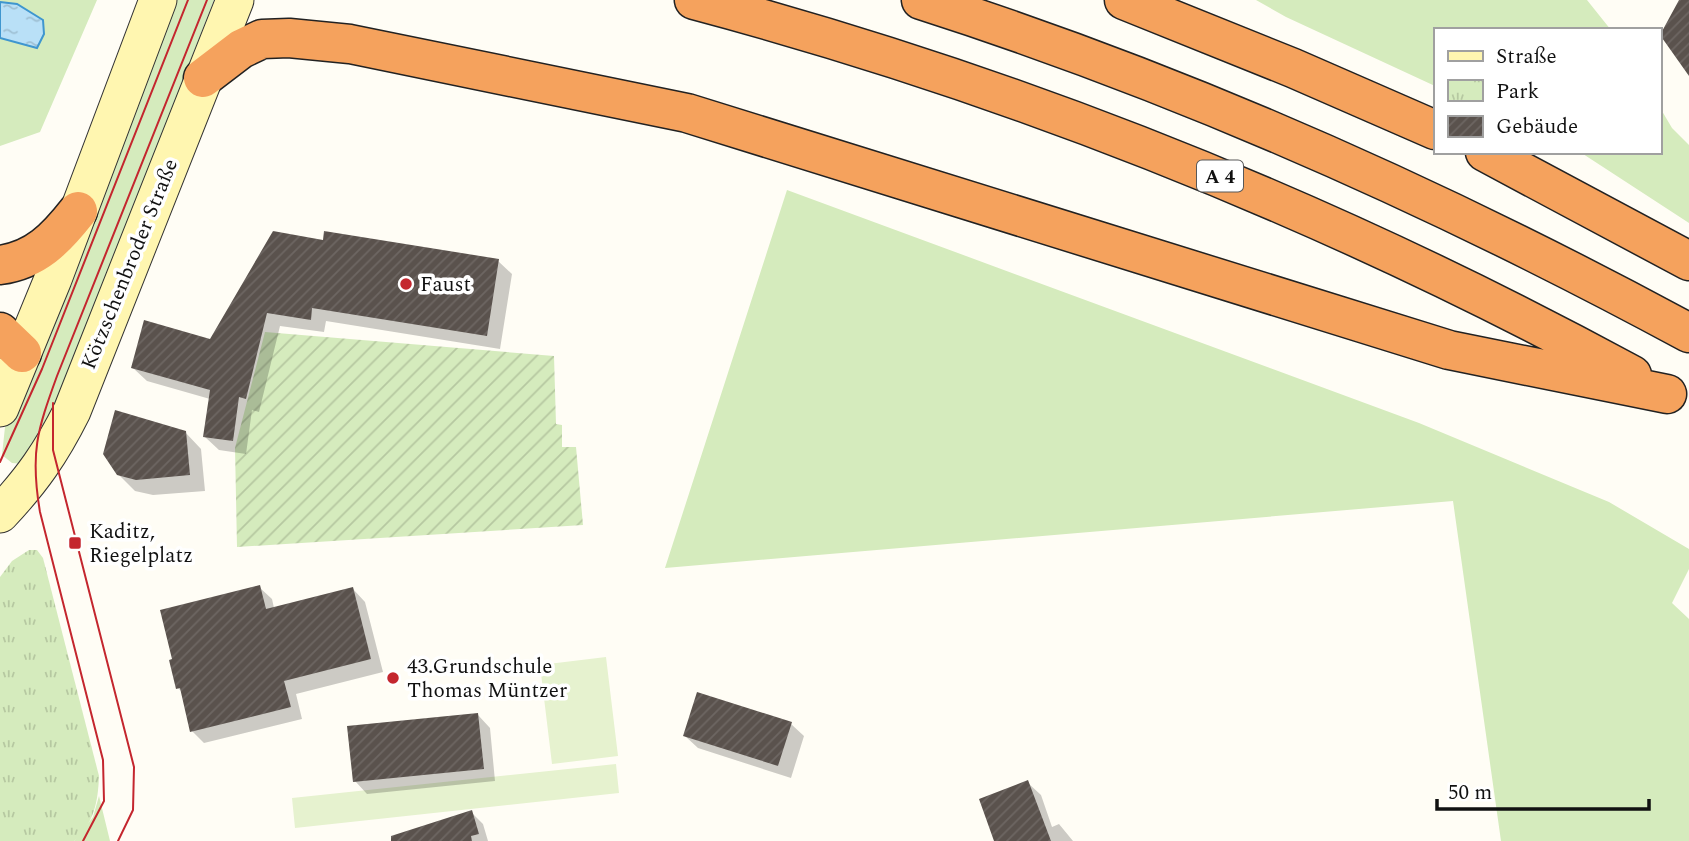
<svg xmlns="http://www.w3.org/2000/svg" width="1689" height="841" font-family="Spectral,serif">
<defs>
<pattern id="park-tufts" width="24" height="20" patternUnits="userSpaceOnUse" patternTransform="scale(1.75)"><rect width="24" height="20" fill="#d5ebbd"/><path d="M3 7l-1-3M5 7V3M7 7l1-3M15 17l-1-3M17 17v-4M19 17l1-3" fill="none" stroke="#b6c8a1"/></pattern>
<pattern id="garden-furrows" width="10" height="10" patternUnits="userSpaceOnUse" patternTransform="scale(1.75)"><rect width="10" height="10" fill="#d5ebbd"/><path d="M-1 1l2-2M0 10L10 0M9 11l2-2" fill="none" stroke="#b6c8a1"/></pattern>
<pattern id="water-ripples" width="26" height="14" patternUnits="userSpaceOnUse" patternTransform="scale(1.75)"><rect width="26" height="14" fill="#b9e0f7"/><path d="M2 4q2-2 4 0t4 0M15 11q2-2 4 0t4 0" fill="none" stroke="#9ebfd3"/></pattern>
<pattern id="building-hatch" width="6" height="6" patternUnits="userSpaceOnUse" patternTransform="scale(1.75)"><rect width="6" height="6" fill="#5a524d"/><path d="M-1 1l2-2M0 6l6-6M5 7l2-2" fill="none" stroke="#6d6662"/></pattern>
</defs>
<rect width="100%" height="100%" fill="#fffdf5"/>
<path fill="#d5ebbd" d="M 0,0 L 97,0 L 40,132 L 0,146 Z
M 175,0 L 214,0 L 72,365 L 34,450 L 24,464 L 12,463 L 2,455 L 5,427 L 75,261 Z
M 1256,0 L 1587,0 L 1611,30 L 1435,30 L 1435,86 L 1286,17 Z
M 1659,106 L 1672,128 L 1689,145 L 1689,223 L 1580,152 L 1659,152 Z
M 787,190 L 1419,423 L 1609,502 L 1689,549 L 1689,569 L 1672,603 L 1689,619 L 1689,841 L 1501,841 L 1453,501 L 665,568 Z
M 99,796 L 110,841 L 74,841 L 93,817 Z"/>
<path fill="url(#park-tufts)" d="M 29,550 L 37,550 L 43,558 L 99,776 C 98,802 94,823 74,841 L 0,841 L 0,577 L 12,561 Z"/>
<path fill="url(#garden-furrows)" d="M 265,332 L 554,356 L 556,424 L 562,425 L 562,447 L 576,447 L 583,525 L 237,547 L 235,448 Z"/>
<path fill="#e6f2cf" d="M 606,657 L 618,756 L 552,764 L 540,665 Z
M 616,764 L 619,793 L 295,828 L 292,798 Z"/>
<path fill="url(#water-ripples)" stroke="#3f96cf" stroke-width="2" d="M 0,2 L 17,4 L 43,20 L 44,34 L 37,48 L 0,38 Z"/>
<path fill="#0003" d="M 324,242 L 498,261 L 512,274 L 500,349 L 326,321 L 324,332 L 280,326 L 259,412 L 252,410 L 246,454 L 219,450 L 205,437 L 210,399 L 147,381 L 133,368 L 211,341 Z
M 185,432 L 201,449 L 205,491 L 153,495 L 135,491 L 118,474 Z
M 259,587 L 272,599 L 274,608 L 353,589 L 365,602 L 383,672 L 296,694 L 302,719 L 204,743 L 192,731 L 183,693 L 178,688 Z
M 478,715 L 490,728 L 495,781 L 367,794 L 355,781 Z
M 791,724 L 804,736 L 791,778 L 698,748 L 685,736 Z
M 1028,783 L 1041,795 L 1052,827 L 1059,824 L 1073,841 L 996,841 Z
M 471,812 L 483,824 L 488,841 L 425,841 Z"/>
<path fill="url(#building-hatch)" d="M 1679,0 L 1689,0 L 1689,76 L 1660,35 Z
M 273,231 L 323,240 L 324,231 L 499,259 L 487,336 L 312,308 L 311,320 L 267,313 L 246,399 L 239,397 L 233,441 L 203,437 L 210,390 L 131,368 L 144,320 L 210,339 Z
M 115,410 L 186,431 L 190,475 L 136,480 L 117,475 L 103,454 Z
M 260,585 L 266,609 L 353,587 L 371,659 L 284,681 L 291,707 L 190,732 L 180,688 L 176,689 L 169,660 L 172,659 L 160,610 Z
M 697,692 L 792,722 L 778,766 L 683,736 Z
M 478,713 L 484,769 L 353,782 L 347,726 Z
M 1028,780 L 1051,841 L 994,841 L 979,799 Z
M 472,810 L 479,834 L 471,836 L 472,841 L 391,841 L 391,836 Z"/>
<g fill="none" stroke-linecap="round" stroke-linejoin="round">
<defs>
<path id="secondary" d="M 0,408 L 53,279 L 158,0
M 0,514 C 32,480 51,453 72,411 L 235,0"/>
<path id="highway" d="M 694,0 C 1021,87 1334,213 1632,375
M 921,0 C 1187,85 1443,200 1689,333
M 1124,0 L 1293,68 L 1435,130
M 203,78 L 241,49 L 262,39 L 289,38 L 350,44 L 687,113 L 1449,350 L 1667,394
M 1485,152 L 1689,261
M 0,265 C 36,260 56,239 78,211
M 0,332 L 22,353"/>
</defs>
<use href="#secondary" stroke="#333" stroke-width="39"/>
<use href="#highway" stroke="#222" stroke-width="41"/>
<use href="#secondary" stroke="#fff6b0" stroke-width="37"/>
<use href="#highway" stroke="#f5a25d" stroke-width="38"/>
<path stroke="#c4262e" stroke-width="2" d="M 53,403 L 53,450 L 134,767 L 133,810 L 118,841
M 0,462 L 42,369 L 188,0
M 83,841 L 104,801 L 103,760 L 40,512 C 30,453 37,431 57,376 L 207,0"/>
</g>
<g fill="#c4262e" stroke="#fff" stroke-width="2.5">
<circle cx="406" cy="284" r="7"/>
<rect x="68" y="536" width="14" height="14" rx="3.5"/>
<circle cx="393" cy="678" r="7"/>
</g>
<g text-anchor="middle" stroke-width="7" stroke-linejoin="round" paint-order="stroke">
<rect fill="#fff" stroke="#585858" stroke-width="2" x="1197" y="160.5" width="46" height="31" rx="5"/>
<g font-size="19" font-weight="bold" fill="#111">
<text x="1220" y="183">A 4</text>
</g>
<g font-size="21" fill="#111" stroke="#fff">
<text transform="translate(129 264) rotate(-68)" y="7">Kötzschenbroder Straße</text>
</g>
<g font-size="21" fill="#111" stroke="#fff" text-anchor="start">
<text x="420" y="291">Faust</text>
<text x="89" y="538">Kaditz,<tspan x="89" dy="24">Riegelplatz</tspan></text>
<text x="407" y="673">43.Grundschule<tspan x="407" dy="24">Thomas Müntzer</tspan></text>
</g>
</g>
<rect x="1434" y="28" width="228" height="126" fill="#ffffff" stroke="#a0a0a0" stroke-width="2"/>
<rect x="1448" y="51" width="35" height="10" fill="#fff6b0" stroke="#a0a0a0" stroke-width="2"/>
<text x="1496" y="63" font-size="21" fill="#111111">Straße</text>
<rect x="1448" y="80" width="35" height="21" fill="url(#park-tufts)" stroke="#a0a0a0" stroke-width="2"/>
<text x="1496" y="98" font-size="21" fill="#111111">Park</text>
<rect x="1448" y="116" width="35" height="21" fill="url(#building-hatch)" stroke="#a0a0a0" stroke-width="2"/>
<text x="1496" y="133" font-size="21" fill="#111111">Gebäude</text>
<path d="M1437 799v10h212v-10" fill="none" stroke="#111111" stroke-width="3.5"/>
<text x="1448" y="799" font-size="21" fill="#111111" stroke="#ffffff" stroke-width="5" paint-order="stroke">50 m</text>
</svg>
